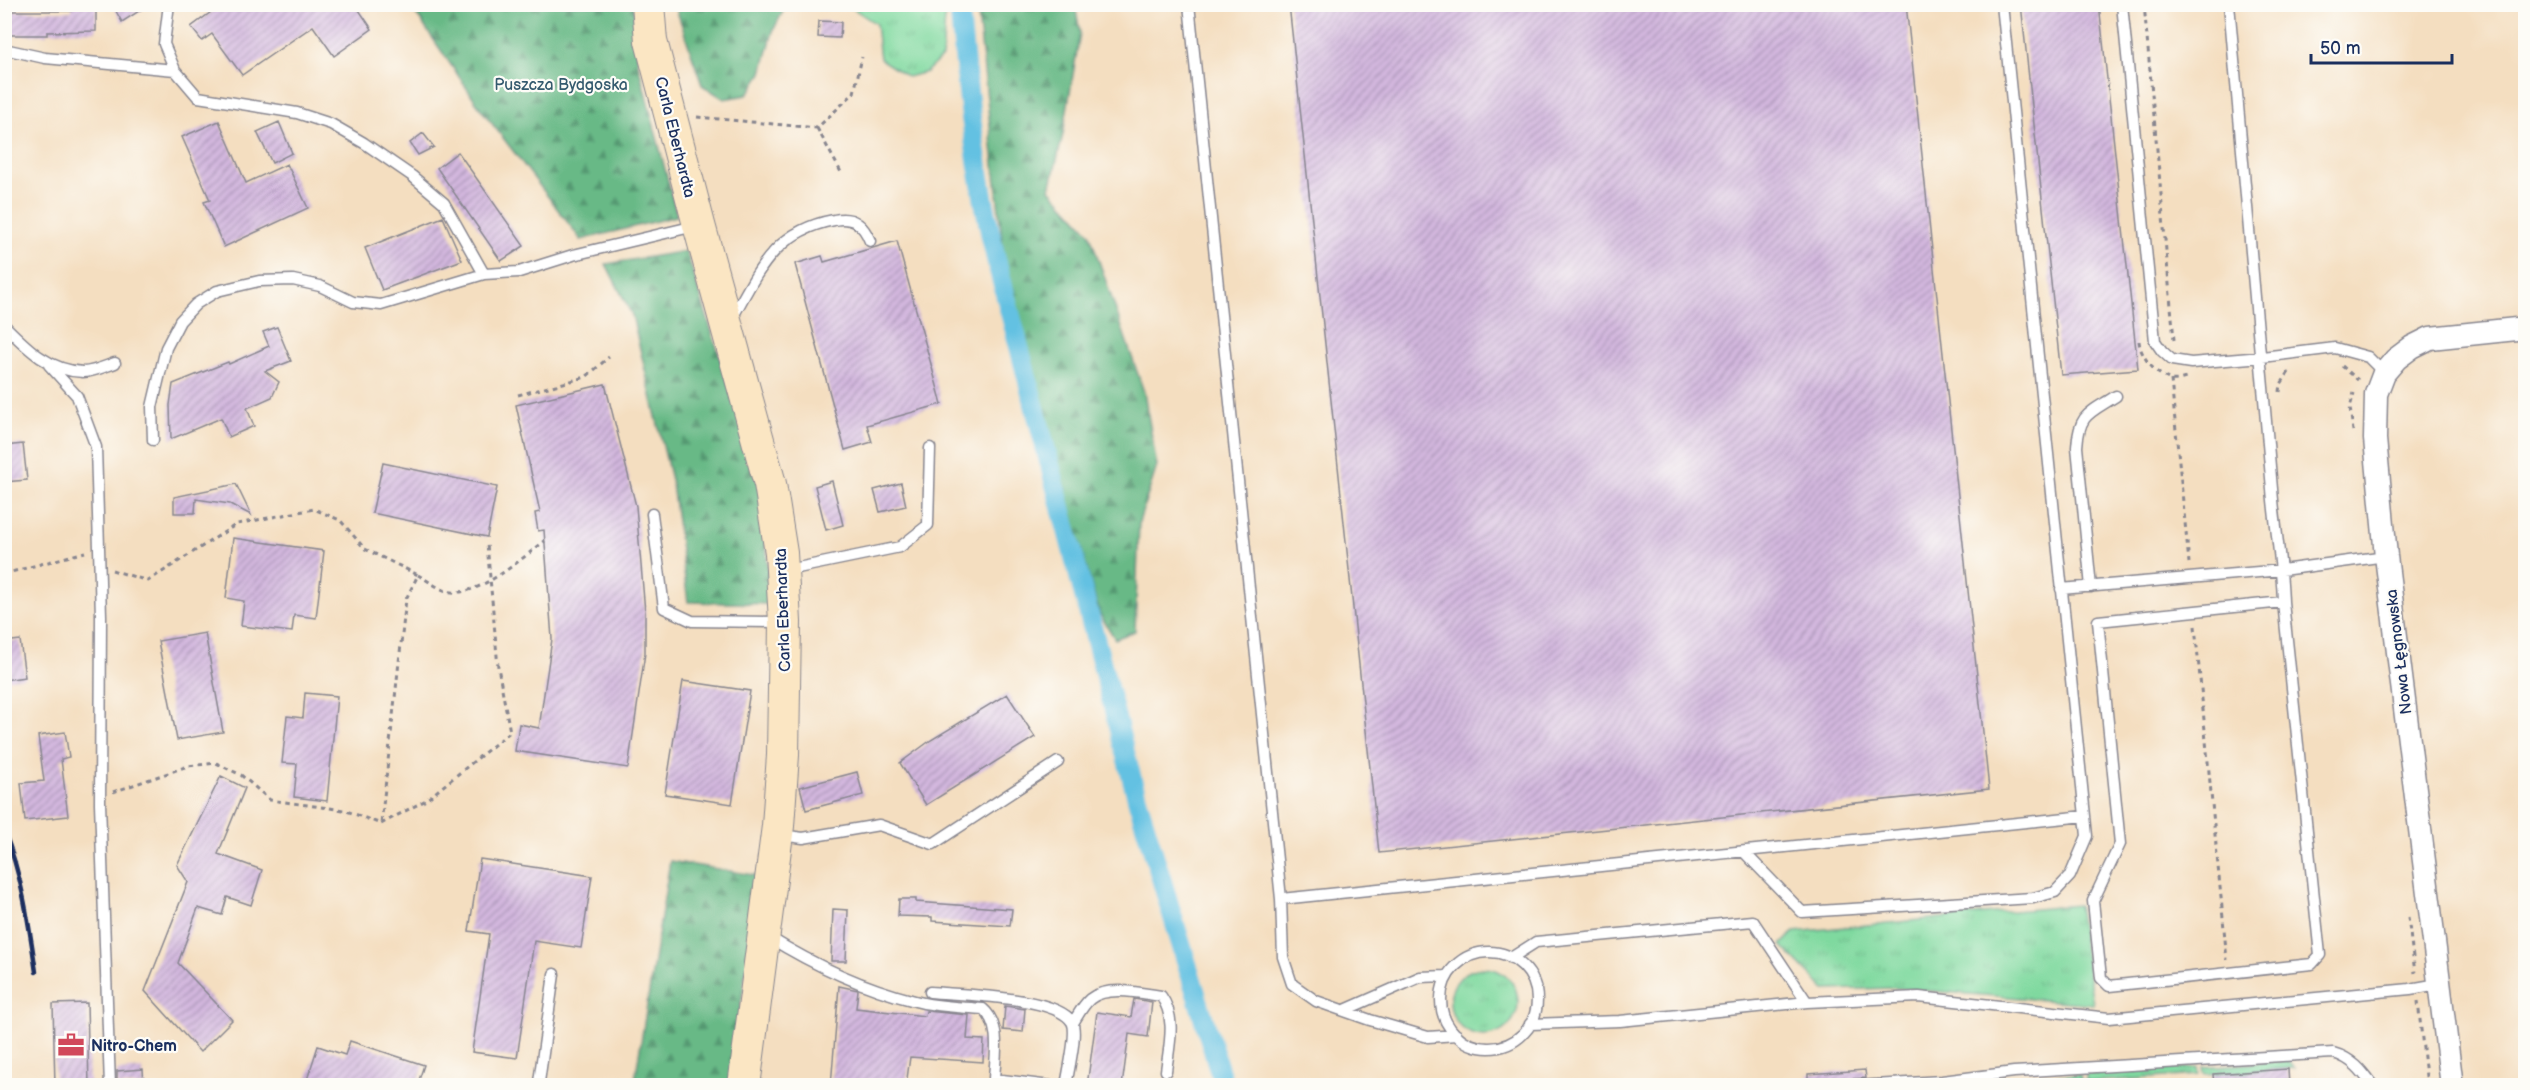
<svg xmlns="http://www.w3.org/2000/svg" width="2530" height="1090" font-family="'Balsamiq Sans',sans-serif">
<defs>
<pattern id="grass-tufts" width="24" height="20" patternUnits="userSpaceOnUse" patternTransform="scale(1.5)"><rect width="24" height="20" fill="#7fd99f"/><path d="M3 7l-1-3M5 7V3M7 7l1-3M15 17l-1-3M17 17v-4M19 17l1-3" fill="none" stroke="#6dbb8b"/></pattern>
<pattern id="forest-firs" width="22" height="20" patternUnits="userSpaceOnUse" patternTransform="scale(1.5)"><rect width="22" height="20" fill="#67b986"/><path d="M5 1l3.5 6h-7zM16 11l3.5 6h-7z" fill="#549771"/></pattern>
<pattern id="building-hatch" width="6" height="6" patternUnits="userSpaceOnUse" patternTransform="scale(1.5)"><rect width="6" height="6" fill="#d3b7de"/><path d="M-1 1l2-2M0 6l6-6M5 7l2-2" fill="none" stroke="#aa95b7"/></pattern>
</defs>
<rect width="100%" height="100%" fill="#fdfcf7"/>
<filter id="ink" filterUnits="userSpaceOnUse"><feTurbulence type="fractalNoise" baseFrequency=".0167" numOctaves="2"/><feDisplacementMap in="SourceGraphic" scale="12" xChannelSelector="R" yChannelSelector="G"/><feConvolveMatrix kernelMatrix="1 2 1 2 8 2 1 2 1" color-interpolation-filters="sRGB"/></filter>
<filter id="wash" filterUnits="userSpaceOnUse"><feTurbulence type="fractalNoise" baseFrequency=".008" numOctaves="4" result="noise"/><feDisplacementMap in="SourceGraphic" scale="24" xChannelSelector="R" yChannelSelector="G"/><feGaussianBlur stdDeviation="1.35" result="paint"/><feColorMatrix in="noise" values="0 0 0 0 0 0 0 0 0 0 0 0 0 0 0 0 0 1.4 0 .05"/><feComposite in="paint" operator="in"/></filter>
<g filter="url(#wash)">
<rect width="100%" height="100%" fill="#f4dec0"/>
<path fill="url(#grass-tufts)" stroke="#4d847e" stroke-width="1.5" d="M 848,5 L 946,5 L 942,57 L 926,72 L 908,77 L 880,59 L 876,24 Z
M 2078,905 L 2093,1004 L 1895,988 L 1825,990 L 1781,945 L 1794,932 Z
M1450 1002a34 34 0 1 1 68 0a34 34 0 1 1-68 0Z
M 2288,1061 L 2295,1068 L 2204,1074 L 2203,1067 Z
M 2198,1067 L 2199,1075 L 2086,1082 L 2086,1074 Z
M 2080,1074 L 2081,1082 L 2014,1085 L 2021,1078 Z"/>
<path fill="url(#forest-firs)" stroke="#417472" stroke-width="1.5" d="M 410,5 L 633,5 L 638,64 L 677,216 L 581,240 L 481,109 Z
M 675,5 L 786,5 L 773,31 L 762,73 L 747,95 L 724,99 L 702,85 Z
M 977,5 L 1075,5 L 1080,33 L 1063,134 L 1050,189 L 1089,232 L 1144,392 L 1157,466 L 1139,522 L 1135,631 L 1115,639 L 1099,613 L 1005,268 Z
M 686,251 L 763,492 L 770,604 L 688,602 L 672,484 L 632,315 L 606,264 Z
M 670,861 L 760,876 L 729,1085 L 634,1086 Z"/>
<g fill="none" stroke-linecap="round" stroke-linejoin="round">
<path stroke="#64c1e2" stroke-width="20" d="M 959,4 C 967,90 976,175 996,259 L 1138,802 L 1224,1086"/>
</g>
<g id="blocks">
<path fill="url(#building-hatch)" d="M 72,4 L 96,4 L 96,31 L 47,32 L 47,35 L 10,35 L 10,11 L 72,11 Z
M 112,4 L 150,4 L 122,22 Z
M 222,4 L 355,4 L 372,29 L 334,56 L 313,26 L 242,75 L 212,34 L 202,41 L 191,27 Z
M 1289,4 L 1906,4 L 1989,789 L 1379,853 Z
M 2021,4 L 2099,4 L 2138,369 L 2061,375 Z
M 819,21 L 841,22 L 840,38 L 818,37 Z
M 219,121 L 246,183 L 287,164 L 308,208 L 224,247 L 204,202 L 210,200 L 182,137 Z
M 279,122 L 292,153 L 272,163 L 257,132 Z
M 423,133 L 434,147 L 418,155 L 410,143 Z
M 458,152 L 524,246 L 501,261 L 437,168 Z
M 443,217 L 462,260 L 382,290 L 365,248 Z
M 897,241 L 942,404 L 867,425 L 872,442 L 845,450 L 795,264 L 822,256 L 824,262 Z
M 277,327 L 291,361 L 265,371 L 279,382 L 272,397 L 247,408 L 254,426 L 229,437 L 221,418 L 171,439 L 170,405 L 173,384 L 228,362 L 229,364 L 269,346 L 263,332 Z
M 605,384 L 636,506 L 645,612 L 645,653 L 628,768 L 515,751 L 519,724 L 539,728 L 552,639 L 544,530 L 538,531 L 535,513 L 540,512 L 516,405 Z
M 23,444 L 27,480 L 4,482 L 4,446 Z
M 383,463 L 497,487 L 487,537 L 372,513 Z
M 832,481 L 843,525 L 826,530 L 815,486 Z
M 901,483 L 906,506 L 880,512 L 874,490 Z
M 236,484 L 251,515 L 230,504 L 196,499 L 195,513 L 174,513 L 174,497 Z
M 233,538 L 324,551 L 316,618 L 294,615 L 292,632 L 241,626 L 244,601 L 226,598 Z
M 205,633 L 223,732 L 177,740 L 158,641 Z
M 20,640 L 25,677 L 4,680 L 4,642 Z
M 683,681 L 750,691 L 732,804 L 665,794 Z
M 305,693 L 337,696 L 327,801 L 294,797 L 297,764 L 282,763 L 287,716 L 303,718 Z
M 1007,694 L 1035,737 L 926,805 L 900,763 L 931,740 Z
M 65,732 L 69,757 L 61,759 L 68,816 L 25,821 L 21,783 L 44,781 L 38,736 Z
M 857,772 L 863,795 L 806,810 L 800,787 Z
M 221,776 L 245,788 L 218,854 L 262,870 L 251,905 L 227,897 L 222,915 L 198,908 L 178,963 L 232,1020 L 200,1052 L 145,991 L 188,882 L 177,865 Z
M 480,859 L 592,876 L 581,948 L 534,941 L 517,1058 L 472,1052 L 489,934 L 469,931 Z
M 899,899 L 916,899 L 916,902 L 1012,909 L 1010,926 L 932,921 L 932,917 L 898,916 Z
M 833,909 L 848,910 L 846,961 L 831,961 Z
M 839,986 L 858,990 L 856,1008 L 925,1016 L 926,1011 L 969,1015 L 967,1039 L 984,1040 L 983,1062 L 910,1057 L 906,1086 L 831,1086 Z
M 1134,999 L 1152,1002 L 1148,1037 L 1129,1034 L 1122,1086 L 1087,1086 L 1097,1012 L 1131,1017 Z
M 87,1003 L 89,1086 L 55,1086 L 53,1004 Z
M 1005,1006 L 1025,1009 L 1023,1032 L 1003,1030 Z
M 350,1041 L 424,1065 L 417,1086 L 305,1086 L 318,1046 L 345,1055 Z
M 143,1069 L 144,1086 L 117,1086 L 117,1071 Z
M 2288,1069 L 2289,1086 L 2214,1086 L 2213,1074 Z
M 1865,1070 L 1866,1078 L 1853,1079 L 1850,1086 L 1808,1086 L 1808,1074 Z"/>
</g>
</g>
<g filter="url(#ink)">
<use href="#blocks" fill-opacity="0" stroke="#88868f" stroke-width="1.5"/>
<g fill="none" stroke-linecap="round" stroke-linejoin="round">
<defs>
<path id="lane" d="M 169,4 L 164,44 L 175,70 L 198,97 L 297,113 L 331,124 L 364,143 L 412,176 L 444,203 L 484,274 L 519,272 L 573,255 L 695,226
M 1189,4 L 1281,899 L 2085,816 L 2002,4
M 2122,4 L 2155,341 L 2162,351 L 2172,360 L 2191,363 L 2262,357 L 2335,348 L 2368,357 L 2384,373
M 2229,4 C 2244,166 2259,328 2272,489 C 2275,527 2282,564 2283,602 L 2320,955 L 2312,964 L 2109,986 L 2101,978 L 2093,901 L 2120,844 L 2098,621 L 2283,602
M 4,49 L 45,58 L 175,70
M 731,320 C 758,272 774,231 834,220 C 853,216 863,224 870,241
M 4,325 C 27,348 49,371 83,372 C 93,372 106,366 115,363
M 49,365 L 77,396 L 96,447 L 101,616 L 100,803 L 110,1086
M 153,440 L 152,407 L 166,348 L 180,321 L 196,304 L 217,291 L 259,281 L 293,280 L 320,286 L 353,302 L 381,305 L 484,274
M 652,514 L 664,608 L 692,621 L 782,622
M 783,571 L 900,547 L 928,525 L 930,448
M 2091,587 L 2077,447 C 2079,413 2090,413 2116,396
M 2061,589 L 2282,570 L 2386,556
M 781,835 L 803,838 L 879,825 L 933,844 L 1058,762
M 1744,852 L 1802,912 L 2033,898 L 2055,892 L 2070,876 L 2087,836 L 2085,816
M 1281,899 L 1283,957 L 1292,984 L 1316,1001 L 1370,1020 L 1428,1037 L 1457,1035
M 767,936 C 812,964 863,988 915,1001 C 936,1007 961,1007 983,1009 C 1002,1025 995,1057 994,1079
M1441 1000a48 48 0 1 1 96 0a48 48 0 1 1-96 0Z
M 1511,958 L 1536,942 L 1753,921 L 1807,1002
M 930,992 C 961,995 1056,996 1072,1022 C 1078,1032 1068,1072 1066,1086
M 1345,1010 L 1420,977 L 1447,976
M 1073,1023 C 1078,1015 1083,1005 1090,999 C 1107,985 1141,993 1161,996 C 1177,1018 1169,1046 1166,1071
M 1530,1024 L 1620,1021 L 1807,1002 L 1919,997 L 2109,1018 L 2410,989 L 2438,984
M 533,1086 L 539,1082 L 554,974
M 993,1086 L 994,1079 L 1050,1086
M 1857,1086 L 1942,1081 L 2014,1072 L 2333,1053 C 2352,1058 2362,1071 2373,1086"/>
<path id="street" d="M 2452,1086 L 2386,556 L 2375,439 L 2376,394 L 2384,373 L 2396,359 L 2412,347 L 2430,338 L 2526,328"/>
<path id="secondary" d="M 648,4 L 651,41 L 699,225 L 770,484 L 781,553 L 785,622 L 783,755 L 778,826 L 744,1086"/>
</defs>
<use href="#lane" stroke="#88868f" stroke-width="13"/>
<use href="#street" stroke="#88868f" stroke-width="25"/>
<use href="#secondary" stroke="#88868f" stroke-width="34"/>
<path stroke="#88868f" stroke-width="3" stroke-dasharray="4.5 4.5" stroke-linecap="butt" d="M 2144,4 L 2174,340
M 697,117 L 817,128 L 854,93 L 862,57
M 817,128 L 842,174
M 2139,341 C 2140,356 2156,376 2172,380 C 2176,381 2182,379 2186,378
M 2342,366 L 2358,380
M 2171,380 L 2189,563
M 2280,392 L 2281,384 L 2291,369
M 518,395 L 586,377 L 609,357
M 2353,431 L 2350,407 L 2354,393
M 112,570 L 148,581 L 237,524 L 314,509 L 340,520 L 365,549 L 418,575 L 406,599 L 381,824
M 4,574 L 85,552
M 418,575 C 427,580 437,588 447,591 C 476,600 523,557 545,541
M 2195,626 L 2227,960
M 113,792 L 188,766 L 216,763 L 241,775 L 270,800 L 344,810 L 381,824 L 426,800 L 510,732 L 498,667 L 487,544
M 2408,917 L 2415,973
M 2418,1001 L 2427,1086"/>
<use href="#lane" stroke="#fff" stroke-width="10"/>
<use href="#street" stroke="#fff" stroke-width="22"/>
<use href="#secondary" stroke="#fbe6c3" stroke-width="32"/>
<path stroke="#1b2f5e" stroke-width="4.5" d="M 4,831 C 22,875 29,925 36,972"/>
</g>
</g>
<defs>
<symbol id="office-bare" viewBox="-9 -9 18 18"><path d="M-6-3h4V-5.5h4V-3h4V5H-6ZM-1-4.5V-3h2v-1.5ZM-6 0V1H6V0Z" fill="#d1495b" stroke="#fdfcf7" stroke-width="2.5" paint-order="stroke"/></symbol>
</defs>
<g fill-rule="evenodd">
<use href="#office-bare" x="52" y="1026" width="38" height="38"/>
</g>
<g text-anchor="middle" stroke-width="4.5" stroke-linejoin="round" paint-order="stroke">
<g font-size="16" fill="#345a6e" stroke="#fdfcf7">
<text x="561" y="90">Puszcza Bydgoska</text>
</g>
<g font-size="16" fill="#1b2f5e" stroke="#fdfcf7">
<text transform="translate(676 137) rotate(76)" y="6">Carla Eberhardta</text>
<text transform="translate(782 610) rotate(-92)" y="6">Carla Eberhardta</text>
<text transform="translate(2398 652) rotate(-97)" y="6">Nowa Łęgnowska</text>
</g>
<g font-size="16" font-weight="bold" fill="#1b2f5e" stroke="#fdfcf7" text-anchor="start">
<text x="91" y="1051">Nitro-Chem</text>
</g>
</g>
<rect width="2530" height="1090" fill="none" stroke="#fdfcf7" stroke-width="24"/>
<path d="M2311 54v9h141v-9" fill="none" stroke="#1b2f5e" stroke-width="3"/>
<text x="2320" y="54" font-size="18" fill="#1b2f5e" stroke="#fdfcf7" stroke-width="4.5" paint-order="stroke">50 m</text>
</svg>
